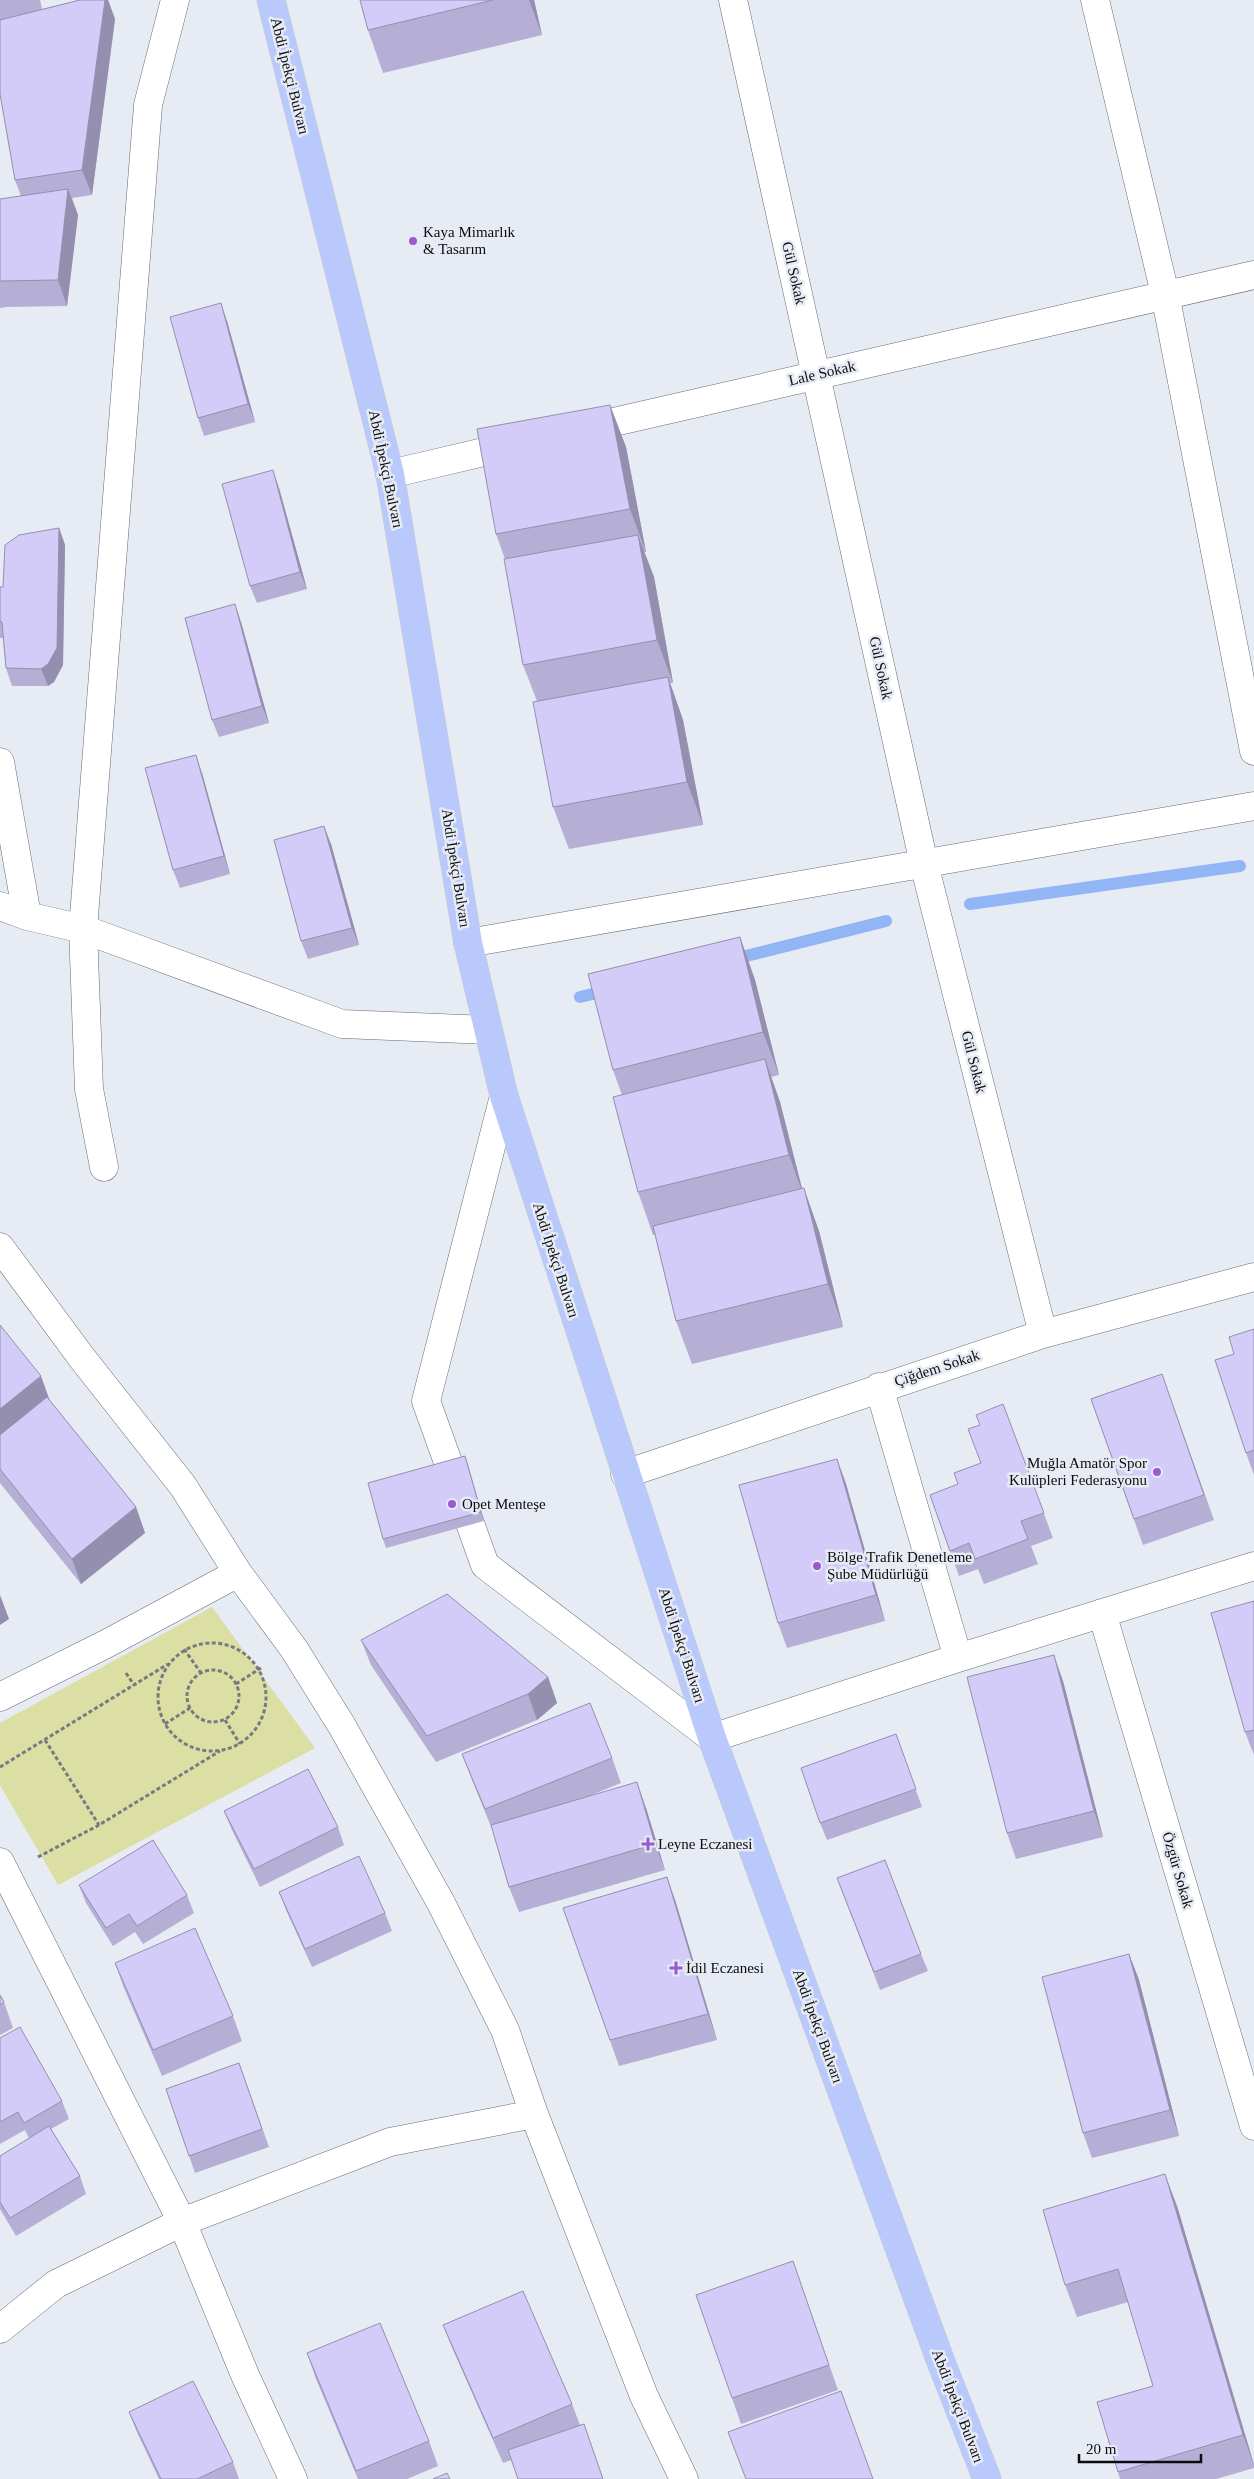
<svg xmlns="http://www.w3.org/2000/svg" width="1254" height="2479" font-family="Georgia,serif">
<rect width="100%" height="100%" fill="#e6ebf4"/>
<path fill="#dbdfa3" d="M 212,1607 L 315,1748 L 58,1885 L 0,1785 L 0,1723 Z"/>
<g fill="none" stroke-linecap="round" stroke-linejoin="round">
<path stroke="#92b5f6" stroke-width="12" d="M 970,904 L 1240,866
M 730,960 L 886,921
M 580,997 L 609,990"/>
<defs>
<path id="minor" d="M 733,0 L 924,864 L 1043,1334
M 1095,0 L 1165,294 L 1254,751
M 579,430 L 1254,275
M 390,474 L 518,444
M 0,762 L 27,916
M 0,906 L 27,916 L 83,929 L 342,1024 L 488,1030
M 468,943 L 1254,806
M 504,1096 L 426,1401 L 485,1565 L 712,1738 L 958,1658 L 1254,1566
M 104,1167 L 89,1089 L 83,929 L 148,105 L 175,0
M 0,1247 L 82,1358 L 183,1486 L 238,1573 L 294,1649 L 342,1726 L 441,1903 L 505,2030 L 534,2114 L 644,2396 L 684,2479
M 879,1387 L 958,1658
M 625,1474 L 1043,1334 L 1254,1277
M 1102,1613 L 1254,2126
M 0,1697 L 106,1644 L 238,1573
M 0,1862 L 182,2222 L 245,2375 L 293,2479
M 0,2329 L 56,2284 L 182,2222 L 390,2142 L 534,2114"/>
<path id="major" d="M 271,0 L 390,474 L 468,943 L 504,1096 L 712,1738 L 941,2362 L 987,2479"/>
</defs>
<use href="#minor" stroke="#686c74" stroke-width="29"/>
<use href="#major" stroke="#c9caca" stroke-width="29"/>
<path stroke="#777a80" stroke-width="3" stroke-dasharray="4 2.5" stroke-linecap="butt" d="M158 1697a54 54 0 1 1 108 0a54 54 0 1 1-108 0Z
M 184,1649 L 201,1673
M187 1696a26 26 0 1 1 52 0a26 26 0 1 1-52 0Z
M 126,1673 L 134,1685
M 236,1684 L 261,1668
M 225,1720 L 240,1744
M 165,1724 L 190,1708
M 45,1740 L 99,1825
M 0,1767 L 168,1664
M 38,1857 L 99,1825 L 220,1751"/>
<use href="#minor" stroke="#fff" stroke-width="28"/>
<use href="#major" stroke="#bac9fb" stroke-width="28"/>
</g>
<path fill="#b5afd5" d="M 0,0 L 40,0 L 42,9 L 80,0 L 108,0 L 115,19 L 92,195 L 72,198 L 78,215 L 67,306 L 6,307 L 0,308 L 0,199 L 21,196 L 15,180 L 0,94 Z
M 360,0 L 534,0 L 542,35 L 383,73 L 368,30 Z
M 227,321 L 255,422 L 204,436 L 198,418 Z
M 610,405 L 626,447 L 646,552 L 644,552 L 654,577 L 673,683 L 670,683 L 683,720 L 703,825 L 569,849 L 553,807 L 537,701 L 523,665 L 505,559 L 496,534 Z
M 279,488 L 307,589 L 257,603 L 250,586 Z
M 59,528 L 65,545 L 63,665 L 54,682 L 48,686 L 12,686 L 6,668 L 3,638 L 0,638 L 0,587 L 3,587 Z
M 241,622 L 269,723 L 219,737 L 212,720 Z
M 202,773 L 230,874 L 180,888 L 173,870 Z
M 331,844 L 359,945 L 308,959 L 301,941 Z
M 740,937 L 755,980 L 779,1075 L 771,1077 L 780,1102 L 802,1188 L 819,1231 L 843,1327 L 692,1364 L 676,1321 L 655,1235 L 653,1235 L 638,1192 L 622,1095 L 613,1070 Z
M 0,1325 L 49,1400 L 136,1507 L 145,1533 L 81,1584 L 0,1483 Z
M 1254,1329 L 1254,1475 L 1246,1453 L 1234,1354 Z
M 1162,1374 L 1214,1520 L 1143,1545 L 1091,1399 Z
M 1003,1404 L 1053,1538 L 1031,1546 L 1038,1564 L 984,1584 L 978,1569 L 959,1576 L 930,1495 L 958,1484 L 981,1463 L 980,1425 Z
M 465,1456 L 484,1521 L 386,1548 L 383,1539 Z
M 837,1459 L 846,1484 L 885,1621 L 787,1648 L 778,1623 Z
M 1254,1601 L 1254,1755 L 1245,1732 Z
M 361,1640 L 548,1677 L 557,1703 L 537,1720 L 436,1762 L 371,1665 Z
M 1063,1681 L 1103,1837 L 1016,1859 L 1007,1833 Z
M 896,1734 L 922,1807 L 827,1840 L 820,1823 Z
M 462,1754 L 612,1758 L 621,1783 L 584,1798 L 646,1808 L 665,1870 L 519,1912 L 509,1887 L 494,1834 L 472,1780 Z
M 224,1811 L 338,1827 L 344,1845 L 260,1887 L 231,1828 Z
M 667,1877 L 676,1903 L 717,2040 L 619,2066 L 563,1908 Z
M 837,1878 L 921,1954 L 928,1971 L 880,1990 Z
M 79,1885 L 187,1895 L 194,1913 L 143,1944 L 135,1932 L 113,1946 L 86,1903 Z
M 279,1892 L 385,1913 L 392,1931 L 312,1967 L 286,1910 Z
M 1129,1954 L 1139,1980 L 1179,2136 L 1092,2158 L 1083,2133 Z
M 115,1963 L 233,2016 L 242,2041 L 162,2076 L 124,1988 Z
M 0,1995 L 4,2002 L 13,2028 L 0,2035 Z
M 0,2038 L 62,2101 L 69,2119 L 51,2129 L 80,2176 L 86,2194 L 16,2236 L 0,2209 L 0,2156 L 29,2138 L 25,2130 L 0,2144 Z
M 239,2063 L 269,2147 L 195,2173 L 166,2089 Z
M 1177,2206 L 1254,2464 L 1254,2468 L 1216,2479 L 1120,2479 L 1118,2472 L 1153,2386 L 1128,2302 L 1077,2317 L 1065,2285 Z
M 802,2287 L 838,2390 L 741,2424 L 732,2398 Z
M 443,2325 L 572,2404 L 580,2425 L 584,2424 L 603,2479 L 518,2479 L 511,2460 L 503,2463 L 453,2350 Z
M 307,2353 L 429,2441 L 438,2466 L 407,2479 L 358,2479 L 316,2379 Z
M 129,2412 L 233,2462 L 239,2479 L 159,2479 L 136,2430 Z"/>
<path fill="#948fae" d="M 105,0 L 108,0 L 115,19 L 92,195 L 82,170 Z
M 529,0 L 534,0 L 542,35 Z
M 68,189 L 78,215 L 67,306 L 58,280 Z
M 221,303 L 227,321 L 255,422 L 248,404 Z
M 610,405 L 626,447 L 646,552 L 630,509 Z
M 273,470 L 279,488 L 307,589 L 300,572 Z
M 59,528 L 65,545 L 63,665 L 54,682 L 48,686 L 41,669 Z
M 638,535 L 654,577 L 673,683 L 657,640 Z
M 235,604 L 241,622 L 269,723 L 262,706 Z
M 668,677 L 683,720 L 703,825 L 687,782 Z
M 196,755 L 202,773 L 230,874 L 224,856 Z
M 324,826 L 331,844 L 359,945 L 352,928 Z
M 740,937 L 755,980 L 779,1075 L 763,1032 Z
M 765,1059 L 780,1102 L 804,1197 L 789,1155 Z
M 804,1188 L 819,1231 L 843,1327 L 828,1284 Z
M 41,1376 L 50,1401 L 0,1442 L 0,1409 Z
M 465,1456 L 468,1465 L 484,1521 L 481,1512 Z
M 837,1459 L 846,1484 L 885,1621 L 876,1595 Z
M 136,1507 L 145,1533 L 81,1584 L 72,1559 Z
M 0,1595 L 9,1619 L 0,1625 Z
M 1054,1655 L 1063,1681 L 1103,1837 L 1094,1811 Z
M 548,1677 L 557,1703 L 537,1720 L 528,1694 Z
M 637,1782 L 646,1808 L 665,1870 L 655,1844 Z
M 667,1877 L 676,1903 L 717,2040 L 708,2014 Z
M 1129,1954 L 1139,1980 L 1179,2136 L 1170,2110 Z
M 1165,2174 L 1177,2206 L 1254,2465 L 1243,2435 Z"/>
<path fill="#d3ccf8" stroke="#948fae" d="M 80,0 L 105,0 L 82,170 L 15,180 L 0,94 L 0,20 Z
M 360,0 L 493,0 L 368,30 Z
M 68,189 L 58,280 L 0,281 L 0,199 Z
M 221,303 L 248,404 L 198,418 L 170,317 Z
M 610,405 L 630,509 L 496,534 L 477,429 Z
M 273,470 L 300,572 L 250,586 L 222,484 Z
M 59,528 L 57,648 L 48,664 L 41,669 L 6,668 L 2,622 L 0,621 L 0,587 L 3,587 L 5,545 L 19,535 Z
M 638,535 L 657,640 L 523,665 L 504,559 Z
M 235,604 L 262,706 L 212,720 L 185,618 Z
M 668,677 L 687,782 L 553,807 L 533,702 Z
M 196,755 L 224,856 L 173,870 L 145,768 Z
M 324,826 L 352,928 L 301,941 L 274,840 Z
M 740,937 L 763,1032 L 613,1070 L 588,974 Z
M 765,1059 L 789,1155 L 638,1192 L 613,1097 Z
M 804,1188 L 828,1284 L 676,1321 L 653,1226 Z
M 0,1325 L 41,1376 L 0,1409 Z
M 1254,1329 L 1254,1450 L 1246,1453 L 1215,1360 L 1234,1354 L 1229,1337 Z
M 1162,1374 L 1204,1495 L 1134,1519 L 1091,1399 Z
M 47,1397 L 136,1507 L 72,1559 L 0,1469 L 0,1435 Z
M 1003,1404 L 1044,1513 L 1021,1521 L 1028,1539 L 975,1559 L 969,1543 L 950,1551 L 930,1495 L 958,1484 L 954,1473 L 981,1463 L 968,1429 L 980,1425 L 976,1415 Z
M 465,1456 L 481,1512 L 383,1539 L 368,1483 Z
M 837,1459 L 876,1595 L 778,1623 L 739,1485 Z
M 447,1594 L 548,1677 L 528,1694 L 427,1736 L 361,1640 Z
M 1254,1601 L 1254,1730 L 1245,1732 L 1211,1613 Z
M 1054,1655 L 1094,1811 L 1007,1833 L 967,1677 Z
M 590,1703 L 612,1758 L 485,1809 L 462,1754 Z
M 896,1734 L 916,1789 L 820,1823 L 801,1768 Z
M 308,1769 L 338,1827 L 254,1869 L 224,1811 Z
M 637,1782 L 655,1844 L 509,1887 L 491,1825 Z
M 153,1840 L 187,1895 L 137,1926 L 129,1914 L 106,1928 L 79,1885 Z
M 359,1856 L 385,1913 L 305,1949 L 279,1892 Z
M 885,1860 L 921,1954 L 874,1972 L 837,1878 Z
M 667,1877 L 708,2014 L 610,2040 L 563,1908 Z
M 195,1928 L 233,2016 L 153,2050 L 115,1963 Z
M 1129,1954 L 1170,2110 L 1083,2133 L 1042,1977 Z
M 0,1995 L 4,2002 L 0,2005 Z
M 20,2027 L 62,2101 L 24,2123 L 18,2112 L 0,2122 L 0,2038 Z
M 239,2063 L 262,2129 L 189,2156 L 166,2089 Z
M 49,2126 L 80,2176 L 10,2218 L 0,2202 L 0,2156 Z
M 1165,2174 L 1243,2435 L 1118,2472 L 1097,2402 L 1153,2386 L 1118,2269 L 1065,2285 L 1043,2210 Z
M 793,2261 L 829,2365 L 732,2398 L 696,2295 Z
M 523,2291 L 572,2404 L 493,2438 L 443,2325 Z
M 380,2323 L 429,2441 L 356,2471 L 307,2353 Z
M 193,2381 L 233,2462 L 197,2479 L 161,2479 L 129,2412 Z
M 841,2391 L 873,2479 L 746,2479 L 728,2432 Z
M 584,2424 L 603,2479 L 518,2479 L 508,2450 Z
M 447,2473 L 450,2479 L 433,2479 Z"/>
<g fill="#9a5bd1" stroke="#e6ebf4" stroke-width="2">
<circle cx="413" cy="241" r="5"/>
<circle cx="1157" cy="1472" r="5"/>
<circle cx="452" cy="1504" r="5"/>
<circle cx="817" cy="1566" r="5"/>
<path d="M645.5 1836.5h5v5h5v5h-5v5h-5v-5h-5v-5h5z"/>
<path d="M673.5 1960.5h5v5h5v5h-5v5h-5v-5h-5v-5h5z"/>
</g>
<g text-anchor="middle" stroke-width="5" stroke-linejoin="round" paint-order="stroke">
<g font-size="15" fill="#0b0c0f" stroke="#e6ebf4">
<text transform="translate(290 76) rotate(76)" y="5">Abdi İpekçi Bulvarı</text>
<text transform="translate(794 273) rotate(77)" y="5">Gül Sokak</text>
<text transform="translate(822 373) rotate(-13)" y="5">Lale Sokak</text>
<text transform="translate(386 469) rotate(78)" y="5">Abdi İpekçi Bulvarı</text>
<text transform="translate(881 668) rotate(78)" y="5">Gül Sokak</text>
<text transform="translate(456 868) rotate(81)" y="5">Abdi İpekçi Bulvarı</text>
<text transform="translate(974 1062) rotate(76)" y="5">Gül Sokak</text>
<text transform="translate(556 1260) rotate(72)" y="5">Abdi İpekçi Bulvarı</text>
<text transform="translate(937 1368) rotate(-18)" y="5">Çiğdem Sokak</text>
<text transform="translate(682 1645) rotate(72)" y="5">Abdi İpekçi Bulvarı</text>
<text transform="translate(1178 1870) rotate(74)" y="5">Özgür Sokak</text>
<text transform="translate(818 2026) rotate(70)" y="5">Abdi İpekçi Bulvarı</text>
<text transform="translate(958 2406) rotate(69)" y="5">Abdi İpekçi Bulvarı</text>
</g>
<g font-size="15" fill="#0b0c0f" stroke="#e6ebf4" text-anchor="start">
<text x="423" y="237">Kaya Mimarlık<tspan x="423" dy="17">&amp; Tasarım</tspan></text>
<text x="1147" y="1468" text-anchor="end">Muğla Amatör Spor<tspan x="1147" dy="17">Kulüpleri Federasyonu</tspan></text>
<text x="462" y="1509">Opet Menteşe</text>
<text x="827" y="1562">Bölge Trafik Denetleme<tspan x="827" dy="17">Şube Müdürlüğü</tspan></text>
<text x="658" y="1849">Leyne Eczanesi</text>
<text x="686" y="1973">İdil Eczanesi</text>
</g>
</g>
<path d="M1079 2454v8h122v-8" fill="none" stroke="#0b0c0f" stroke-width="2.5"/>
<text x="1086" y="2454" font-size="15" fill="#0b0c0f" stroke="#e6ebf4" stroke-width="4" paint-order="stroke">20 m</text>
</svg>
